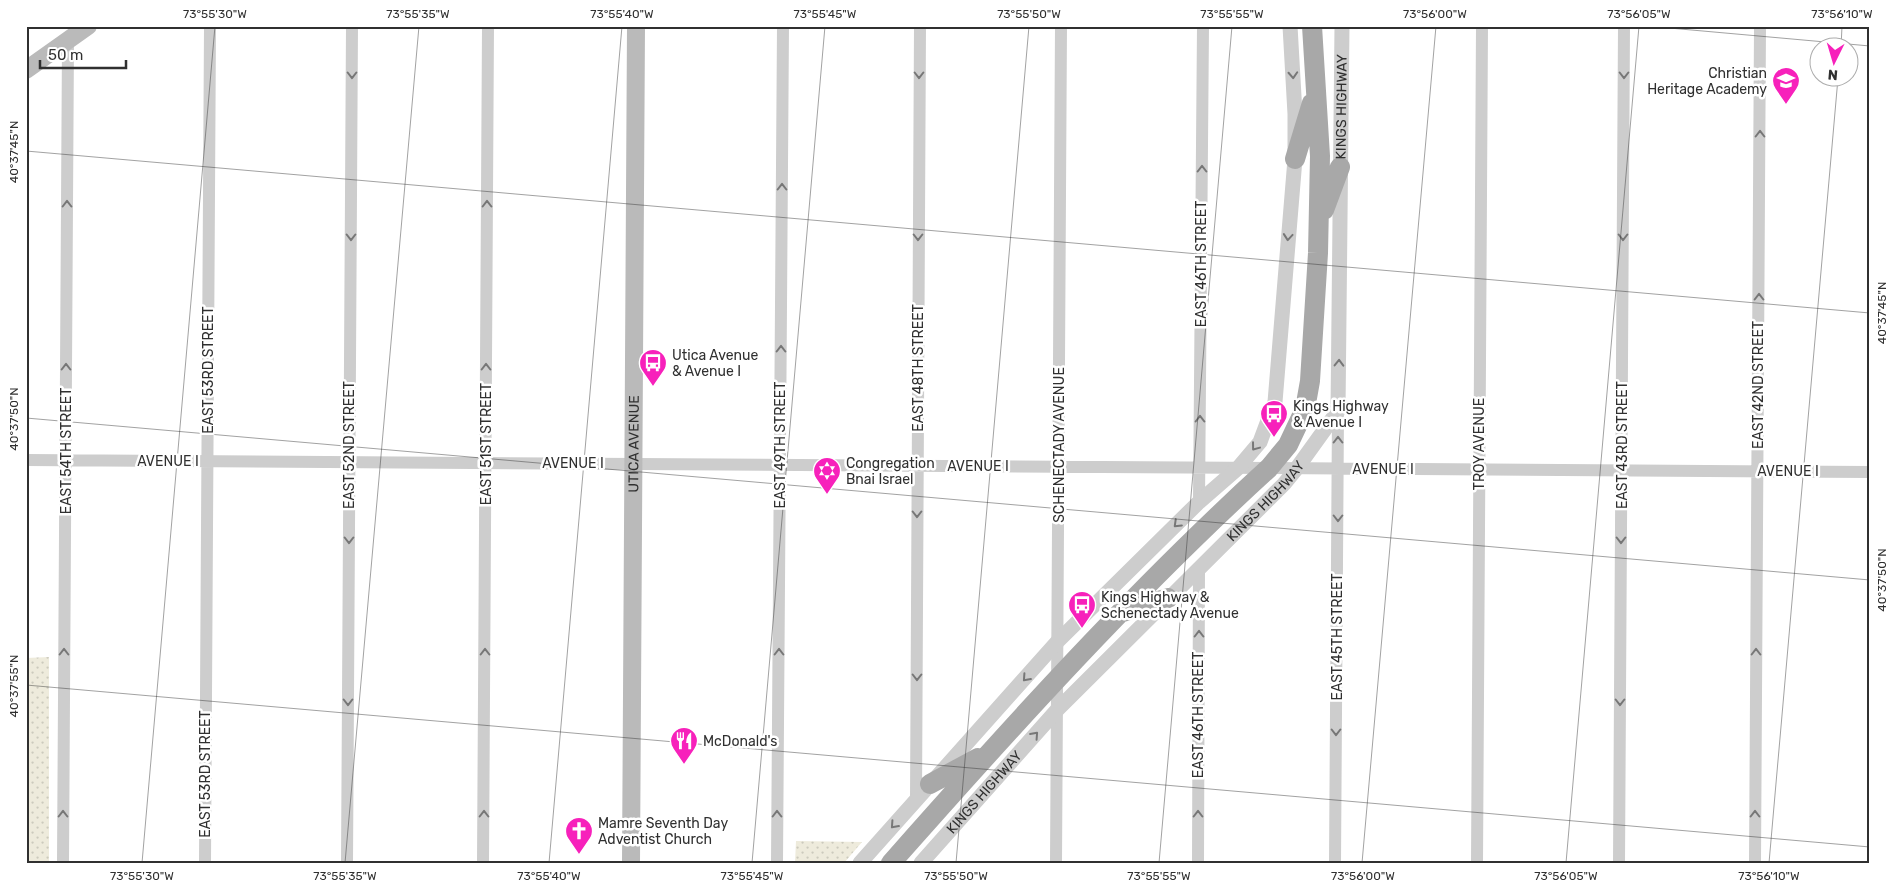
<svg xmlns="http://www.w3.org/2000/svg" width="1896" height="889" font-family="Rubik,sans-serif">
<defs>
<pattern id="green-dots" width="8" height="8" patternUnits="userSpaceOnUse" patternTransform="scale(1.25)"><rect width="8" height="8" fill="#eeebdc"/><path d="M2 2h.1M6 6h.1" fill="none" stroke="#cccabd" stroke-width="1.8" stroke-linecap="round"/></pattern>
</defs>
<rect width="100%" height="100%" fill="#fff"/>
<path fill="url(#green-dots)" d="M 49,657 L 49,863 L 26,863 L 26,658 Z
M 796,841 L 862,842 L 844,863 L 795,863 Z"/>
<g fill="none" stroke-linecap="round" stroke-linejoin="round">
<path stroke="#cdcdcd" stroke-width="12" d="M 26,460 L 1870,472
M 1199,502 L 1203,26
M 916,800 L 920,26
M 63,863 L 68,40
M 205,863 L 210,26
M 347,863 L 352,26
M 483,863 L 488,26
M 777,863 L 783,26
M 1056,863 L 1061,26
M 1198,863 L 1199,568
M 1335,863 L 1338,411
M 1477,863 L 1482,26
M 1619,863 L 1624,26
M 1755,863 L 1760,26"/>
<g stroke="#cdcdcd" stroke-width="15">
<path d="M 860,863 L 1058,641 L 1199,502 L 1238,468 L 1260,442 L 1275,402 L 1295,159 L 1295,114 L 1290,26"/>
<path id="s1" d="M 921,863 L 1057,710 L 1284,484 L 1297,468 L 1338,411 L 1342,26"/>
</g>
<g stroke="#bababa" stroke-width="18">
<path d="M 26,70 L 88,26"/>
<path id="s2" d="M 631,863 L 636,26"/>
</g>
<path stroke="#a8a8a8" stroke-width="20" d="M 1295,159 L 1312,103
M 1324,210 L 1340,167
M 1123,612 L 1168,598
M 930,784 L 978,758
M 891,863 C 1012,726 1135,590 1269,468 L 1288,445 L 1305,409 L 1310,381 L 1318,253 L 1320,156 L 1312,26"/>
</g>
<defs><path id="oneway-chevron" d="M-2-3.5L2.5 0L-2 3.5" fill="none" stroke-width="1.6" stroke-linecap="round" stroke-linejoin="round" transform="scale(1.25)"/></defs>
<g stroke="#777">
<use href="#oneway-chevron" transform="translate(352 75) rotate(90)"/>
<use href="#oneway-chevron" transform="translate(919 75) rotate(90)"/>
<use href="#oneway-chevron" transform="translate(1293 75) rotate(87)"/>
<use href="#oneway-chevron" transform="translate(1624 75) rotate(90)"/>
<use href="#oneway-chevron" transform="translate(1760 134) rotate(-90)"/>
<use href="#oneway-chevron" transform="translate(1202 169) rotate(-90)"/>
<use href="#oneway-chevron" transform="translate(782 187) rotate(-90)"/>
<use href="#oneway-chevron" transform="translate(67 204) rotate(-90)"/>
<use href="#oneway-chevron" transform="translate(487 204) rotate(-90)"/>
<use href="#oneway-chevron" transform="translate(351 237) rotate(90)"/>
<use href="#oneway-chevron" transform="translate(918 237) rotate(90)"/>
<use href="#oneway-chevron" transform="translate(1288 237) rotate(95)"/>
<use href="#oneway-chevron" transform="translate(1623 237) rotate(90)"/>
<use href="#oneway-chevron" transform="translate(1759 297) rotate(-90)"/>
<use href="#oneway-chevron" transform="translate(781 349) rotate(-90)"/>
<use href="#oneway-chevron" transform="translate(1339 363) rotate(-89)"/>
<use href="#oneway-chevron" transform="translate(66 367) rotate(-90)"/>
<use href="#oneway-chevron" transform="translate(486 367) rotate(-90)"/>
<use href="#oneway-chevron" transform="translate(1200 419) rotate(-90)"/>
<use href="#oneway-chevron" transform="translate(1338 440) rotate(-90)"/>
<use href="#oneway-chevron" transform="translate(1255 447) rotate(127)"/>
<use href="#oneway-chevron" transform="translate(917 514) rotate(90)"/>
<use href="#oneway-chevron" transform="translate(1338 518) rotate(90)"/>
<use href="#oneway-chevron" transform="translate(1177 524) rotate(136)"/>
<use href="#oneway-chevron" transform="translate(349 540) rotate(90)"/>
<use href="#oneway-chevron" transform="translate(1621 540) rotate(90)"/>
<use href="#oneway-chevron" transform="translate(1199 634) rotate(-90)"/>
<use href="#oneway-chevron" transform="translate(64 652) rotate(-90)"/>
<use href="#oneway-chevron" transform="translate(485 652) rotate(-90)"/>
<use href="#oneway-chevron" transform="translate(779 652) rotate(-90)"/>
<use href="#oneway-chevron" transform="translate(1756 652) rotate(-90)"/>
<use href="#oneway-chevron" transform="translate(917 677) rotate(90)"/>
<use href="#oneway-chevron" transform="translate(1026 678) rotate(132)"/>
<use href="#oneway-chevron" transform="translate(348 702) rotate(90)"/>
<use href="#oneway-chevron" transform="translate(1620 702) rotate(90)"/>
<use href="#oneway-chevron" transform="translate(1336 732) rotate(90)"/>
<use href="#oneway-chevron" transform="translate(1035 735) rotate(-48)"/>
<use href="#oneway-chevron" transform="translate(63 814) rotate(-90)"/>
<use href="#oneway-chevron" transform="translate(484 814) rotate(-90)"/>
<use href="#oneway-chevron" transform="translate(777 814) rotate(-90)"/>
<use href="#oneway-chevron" transform="translate(1198 814) rotate(-90)"/>
<use href="#oneway-chevron" transform="translate(1755 814) rotate(-90)"/>
<use href="#oneway-chevron" transform="translate(894 825) rotate(132)"/>
</g>
<path fill="none" stroke="#303030" stroke-width="1" stroke-opacity="0.45" d="M 1647,26 L 1870,46M 1841,48 L 1842,26M 26,151 L 1870,313M 26,418 L 1870,580M 26,685 L 1870,847M 142,863 L 215,26M 345,863 L 419,26M 549,863 L 622,26M 752,863 L 825,26M 956,863 L 1029,26M 1159,863 L 1232,26M 1362,863 L 1436,26M 1566,863 L 1639,26M 1769,863 L 1838,78"/>
<defs>
<symbol id="school-pin" viewBox="-11 -11 22 30"><path d="M0 17L-7.5 6A9.5 9.5 0 1 1 7.5 6Z" fill="#f721bb" stroke="#fff"/><path d="M0-5L7-2L0 1L-7-2ZM-4 1L0 2.5L4 1V4Q0 6-4 4Z" fill="#fff"/></symbol>
<symbol id="bus-pin" viewBox="-11 -11 22 30"><path d="M0 17L-7.5 6A9.5 9.5 0 1 1 7.5 6Z" fill="#f721bb" stroke="#fff"/><path d="M-5-6H5V4H4V6H2V4H-2V6H-4V4H-5ZM-3.5-4V0h7V-4ZM-3.5 1.2v1.5H-2V1.2ZM2 1.2v1.5H3.5V1.2Z" fill="#fff"/></symbol>
<symbol id="synagogue-pin" viewBox="-11 -11 22 30"><path d="M0 17L-7.5 6A9.5 9.5 0 1 1 7.5 6Z" fill="#f721bb" stroke="#fff"/><path d="M0-6.5L5.6 3.2H-5.6ZM0 6.5L5.6-3.2H-5.6Z" fill="#fff"/></symbol>
<symbol id="restaurant-pin" viewBox="-11 -11 22 30"><path d="M0 17L-7.5 6A9.5 9.5 0 1 1 7.5 6Z" fill="#f721bb" stroke="#fff"/><path d="M-5-6h1v4h1v-4h1v4h1v-4h1v5L-1.5 .5V6h-2V.5L-5-1ZM5-6V6H3V1.5H1.5Q1.5-4 5-6Z" fill="#fff"/></symbol>
<symbol id="church-pin" viewBox="-11 -11 22 30"><path d="M0 17L-7.5 6A9.5 9.5 0 1 1 7.5 6Z" fill="#f721bb" stroke="#fff"/><path d="M-1.2-6h2.4v3.5h3.3v2.4h-3.3V6h-2.4V-.1h-3.3v-2.4h3.3Z" fill="#fff"/></symbol>
</defs>
<g fill-rule="evenodd">
<use href="#school-pin" x="1770" y="65" width="32" height="43"/>
<use href="#bus-pin" x="637" y="347" width="32" height="43"/>
<use href="#bus-pin" x="1258" y="398" width="32" height="43"/>
<use href="#synagogue-pin" x="811" y="455" width="32" height="43"/>
<use href="#bus-pin" x="1066" y="589" width="32" height="43"/>
<use href="#restaurant-pin" x="668" y="725" width="32" height="43"/>
<use href="#church-pin" x="563" y="815" width="32" height="43"/>
</g>
<g text-anchor="middle" stroke-width="5" stroke-linejoin="round" paint-order="stroke">
<g font-size="14" fill="#303030" stroke="#fff" text-anchor="start">
<text x="1767" y="78" text-anchor="end">Christian<tspan x="1767" dy="16">Heritage Academy</tspan></text>
<text x="672" y="360">Utica Avenue<tspan x="672" dy="16">&amp; Avenue I</tspan></text>
<text x="1293" y="411">Kings Highway<tspan x="1293" dy="16">&amp; Avenue I</tspan></text>
<text x="846" y="468">Congregation<tspan x="846" dy="16">Bnai Israel</tspan></text>
<text x="1101" y="602">Kings Highway &amp;<tspan x="1101" dy="16">Schenectady Avenue</tspan></text>
<text x="703" y="746">McDonald's</text>
<text x="598" y="828">Mamre Seventh Day<tspan x="598" dy="16">Adventist Church</tspan></text>
</g>
<g font-size="14" fill="#303030" stroke="#fff">
<text dy="5" stroke="none"><textPath href="#s1" startOffset="920">KINGS HIGHWAY</textPath></text>
<text transform="translate(1201 264) rotate(-90)" y="5">EAST 46TH STREET</text>
<text transform="translate(918 368) rotate(-90)" y="5">EAST 48TH STREET</text>
<text transform="translate(208 370) rotate(-90)" y="5">EAST 53RD STREET</text>
<text transform="translate(1758 385) rotate(-90)" y="5">EAST 42ND STREET</text>
<text transform="translate(486 444) rotate(-90)" y="5">EAST 51ST STREET</text>
<text dy="5" stroke="none"><textPath href="#s2" startOffset="419">UTICA AVENUE</textPath></text>
<text transform="translate(1479 444) rotate(-90)" y="5">TROY AVENUE</text>
<text transform="translate(349 445) rotate(-90)" y="5">EAST 52ND STREET</text>
<text transform="translate(780 445) rotate(-90)" y="5">EAST 49TH STREET</text>
<text transform="translate(1059 445) rotate(-90)" y="5">SCHENECTADY AVENUE</text>
<text transform="translate(1622 445) rotate(-90)" y="5">EAST 43RD STREET</text>
<text transform="translate(66 451) rotate(-90)" y="5">EAST 54TH STREET</text>
<text x="168" y="466">AVENUE I</text>
<text x="573" y="468">AVENUE I</text>
<text x="978" y="471">AVENUE I</text>
<text x="1383" y="474">AVENUE I</text>
<text x="1788" y="476">AVENUE I</text>
<text dy="5" stroke="none"><textPath href="#s1" startOffset="500">KINGS HIGHWAY</textPath></text>
<text transform="translate(1337 637) rotate(-90)" y="5">EAST 45TH STREET</text>
<text transform="translate(1198 715) rotate(-90)" y="5">EAST 46TH STREET</text>
<text transform="translate(205 774) rotate(-90)" y="5">EAST 53RD STREET</text>
<text dy="5" stroke="none"><textPath href="#s1" startOffset="95">KINGS HIGHWAY</textPath></text>
</g>
</g>
<rect width="1896" height="889" fill="none" stroke="#ffffff" stroke-width="55"/>
<g transform="translate(1834 62) rotate(185)"><circle r="24" fill="#ffffff" stroke="#acacac"/>
<path d="M0-4L9 19L0 12L-9 19Z" fill="#f721bb"/>
<text y="-8" font-size="14" font-weight="bold" text-anchor="middle" fill="#303030">N</text>
</g>
<path d="M40 60v8h86v-8" fill="none" stroke="#303030" stroke-width="2.5"/>
<text x="48" y="60" font-size="15" fill="#303030" stroke="#ffffff" stroke-width="4" paint-order="stroke">50 m</text>
<rect x="28" y="28" width="1840" height="834" fill="none" stroke="#303030" stroke-width="2"/>
<g font-size="12" text-anchor="middle" fill="#303030">
<text x="215" y="18">73°55'30"W</text>
<text x="418" y="18">73°55'35"W</text>
<text x="622" y="18">73°55'40"W</text>
<text x="825" y="18">73°55'45"W</text>
<text x="1029" y="18">73°55'50"W</text>
<text x="1232" y="18">73°55'55"W</text>
<text x="1435" y="18">73°56'00"W</text>
<text x="1639" y="18">73°56'05"W</text>
<text x="1842" y="18">73°56'10"W</text>
<text transform="translate(14 152) rotate(-90)" y="4">40°37'45"N</text>
<text transform="translate(1882 313) rotate(-90)" y="4">40°37'45"N</text>
<text transform="translate(14 419) rotate(-90)" y="4">40°37'50"N</text>
<text transform="translate(1882 580) rotate(-90)" y="4">40°37'50"N</text>
<text transform="translate(14 686) rotate(-90)" y="4">40°37'55"N</text>
<text x="142" y="880">73°55'30"W</text>
<text x="345" y="880">73°55'35"W</text>
<text x="549" y="880">73°55'40"W</text>
<text x="752" y="880">73°55'45"W</text>
<text x="956" y="880">73°55'50"W</text>
<text x="1159" y="880">73°55'55"W</text>
<text x="1363" y="880">73°56'00"W</text>
<text x="1566" y="880">73°56'05"W</text>
<text x="1769" y="880">73°56'10"W</text>
</g>
</svg>
